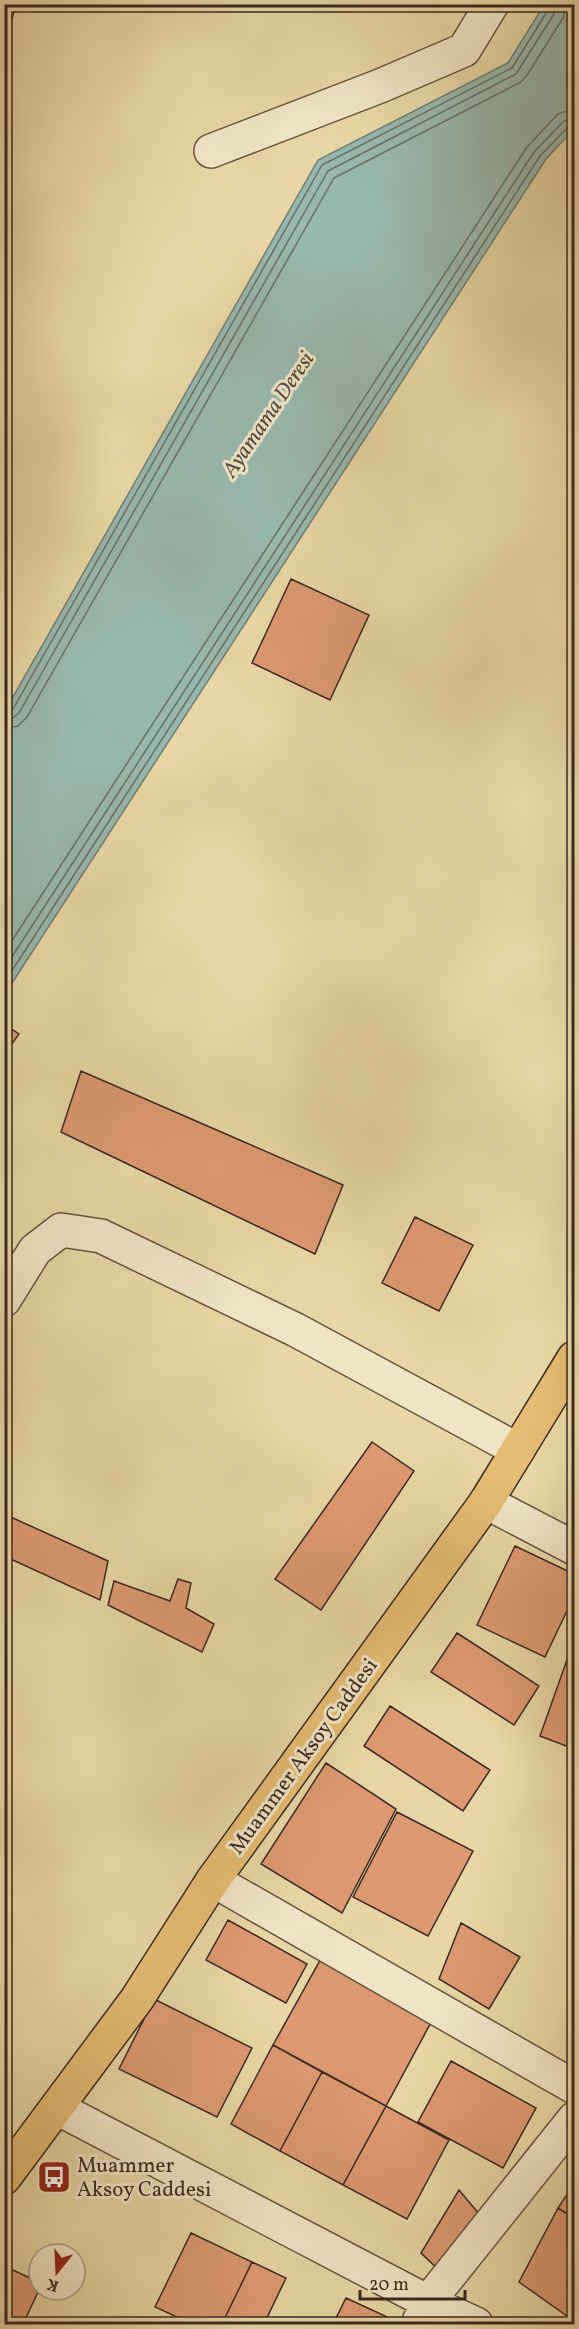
<svg xmlns="http://www.w3.org/2000/svg" width="579" height="2329" font-family="Vollkorn,serif">
<rect width="100%" height="100%" fill="#e8d7a6"/>
<filter id="stains"><feTurbulence type="fractalNoise" baseFrequency=".00333" numOctaves="4"/><feColorMatrix values="0 0 0 0 .2 0 0 0 0 .09 0 0 0 0 .02 0 0 0 .5 -.17"/></filter>
<radialGradient id="worn" r=".72"><stop offset=".6" stop-color="#630" stop-opacity="0"/><stop offset="1" stop-color="#630" stop-opacity=".3"/></radialGradient>
<path fill="#98b8ad" stroke="#737f75" stroke-width="1.5" d="M 544,5 L 574,5 L 574,129 L 546,159 L 5,994 L 5,711 L 318,160 L 508,63 Z"/>
<g fill="none" stroke-linecap="round" stroke-linejoin="round">
<path stroke="#6a7067" stroke-width="1.5" d="M 4,713 L 13,709 L 322,165 L 512,68 L 548,10 L 549,4
M 4,720 L 13,718 L 19,713 L 328,171 L 516,74 L 554,14 L 557,4
M 4,729 L 18,726 L 27,717 L 334,178 L 521,82 L 527,75 L 563,18 L 566,4
M 4,953 L 527,147 L 558,114 L 574,109
M 4,969 L 534,152 L 564,121 L 574,118
M 4,983 L 540,156 L 568,127 L 574,125"/>
</g>
<path fill="#dd9972" stroke="#3c2921" stroke-width="1.5" d="M 4,4 L 16,4 L 4,50 Z
M 291,579 L 369,615 L 330,700 L 252,663 Z
M 4,1024 L 19,1034 L 4,1055 Z
M 81,1071 L 343,1185 L 315,1254 L 61,1132 Z
M 415,1217 L 473,1245 L 439,1311 L 382,1283 Z
M 372,1442 L 414,1471 L 321,1610 L 275,1579 Z
M 4,1514 L 108,1561 L 100,1600 L 4,1556 Z
M 515,1546 L 574,1574 L 574,1596 L 545,1657 L 477,1625 Z
M 178,1579 L 191,1583 L 186,1608 L 214,1624 L 202,1652 L 108,1605 L 114,1581 L 170,1601 Z
M 457,1633 L 539,1686 L 514,1725 L 431,1672 Z
M 574,1640 L 574,1749 L 540,1736 Z
M 390,1706 L 490,1770 L 463,1811 L 364,1746 Z
M 326,1763 L 396,1809 L 342,1913 L 261,1864 Z
M 397,1812 L 473,1851 L 428,1936 L 353,1897 Z
M 228,1920 L 307,1964 L 286,2003 L 206,1960 Z
M 461,1923 L 520,1957 L 489,2009 L 439,1979 Z
M 323,1955 L 435,2015 L 386,2106 L 273,2045 Z
M 154,1999 L 252,2048 L 217,2117 L 119,2069 Z
M 273,2045 L 322,2072 L 280,2151 L 231,2124 Z
M 451,2061 L 536,2108 L 503,2168 L 418,2122 Z
M 322,2072 L 386,2106 L 343,2185 L 280,2151 Z
M 386,2106 L 449,2140 L 407,2219 L 343,2185 Z
M 574,2184 L 574,2218 L 558,2208 Z
M 459,2190 L 485,2221 L 441,2272 L 421,2253 Z
M 558,2208 L 574,2218 L 574,2321 L 519,2282 Z
M 191,2233 L 252,2262 L 222,2324 L 192,2324 L 155,2307 Z
M 252,2262 L 286,2278 L 264,2324 L 222,2324 Z
M 4,2266 L 39,2282 L 39,2290 L 23,2324 L 4,2324 Z
M 346,2298 L 394,2320 L 392,2324 L 333,2324 Z"/>
<g fill="none" stroke-linecap="round" stroke-linejoin="round">
<defs>
<path id="minor" d="M 211,151 L 380,86 L 464,50 L 492,4
M 4,1300 L 35,1250 L 61,1230 L 101,1236 L 296,1330 L 518,1450
M 486,1502 L 574,1548
M 213,1880 L 574,2087
M 57,2108 L 428,2302 L 476,2324
M 418,2324 L 428,2302 L 574,2119"/>
<path id="major" d="M 4,2178 L 137,1999 L 213,1880 L 486,1502 L 574,1358"/>
</defs>
<use href="#minor" stroke="#675442" stroke-width="36"/>
<use href="#major" stroke="#3c2921" stroke-width="36"/>
<use href="#minor" stroke="#f0e5c5" stroke-width="33"/>
<use href="#major" stroke="#e4bc73" stroke-width="33"/>
</g>
<defs>
<symbol id="bus-square" viewBox="-11 -11 22 22"><rect x="-9" y="-9" width="18" height="18" rx="4" fill="#8f2418" stroke="#f0e5c5"/><path d="M-5-6H5V4H4V6H2V4H-2V6H-4V4H-5ZM-3.5-4V0h7V-4ZM-3.5 1.2v1.5H-2V1.2ZM2 1.2v1.5H3.5V1.2Z" fill="#fff"/></symbol>
</defs>
<g fill-rule="evenodd">
<use href="#bus-square" x="35" y="2158" width="38" height="38"/>
</g>
<g text-anchor="middle" stroke-width="6" stroke-linejoin="round" paint-order="stroke">
<g font-size="21" fill="#3c2921" stroke="#f0e5c5">
<text transform="translate(303 1756) rotate(-54)" y="7">Muammer Aksoy Caddesi</text>
</g>
<g font-size="21" fill="#3c2921" stroke="#f0e5c5" text-anchor="start">
<text x="77" y="2172">Muammer<tspan x="77" dy="24">Aksoy Caddesi</tspan></text>
</g>
<g font-size="22" font-style="italic" fill="#534d44" stroke="#f0e5c5">
<text transform="translate(267 414) rotate(-56)" y="8">Ayamama Deresi</text>
</g>
</g>
<rect width="579" height="2329" fill="none" stroke="#e8d7a6" stroke-width="24"/>
<rect x="6" y="6" width="567" height="2317" fill="none" stroke="#3c2921" stroke-width="3"/>
<rect x="12" y="12" width="555" height="2305" fill="none" stroke="#3c2921" stroke-width="1.5"/>
<g transform="translate(57 2272) rotate(198)"><circle r="28" fill="#f0e5c5" stroke="#a89a83" stroke-width="1.5"/>
<path d="M0-4.5L10 22L0 15L-10 22Z" fill="#8f2418"/>
<text y="-9" font-size="16" font-weight="bold" text-anchor="middle" fill="#3c2921">K</text>
</g>
<path d="M360 2290v9h105v-9" fill="none" stroke="#3c2921" stroke-width="3"/>
<text x="369" y="2290" font-size="18" fill="#3c2921" stroke="#f0e5c5" stroke-width="4.5" paint-order="stroke">20 m</text>
<rect width="100%" height="100%" filter="url(#stains)"/>
<rect width="100%" height="100%" fill="url(#worn)"/>
</svg>
